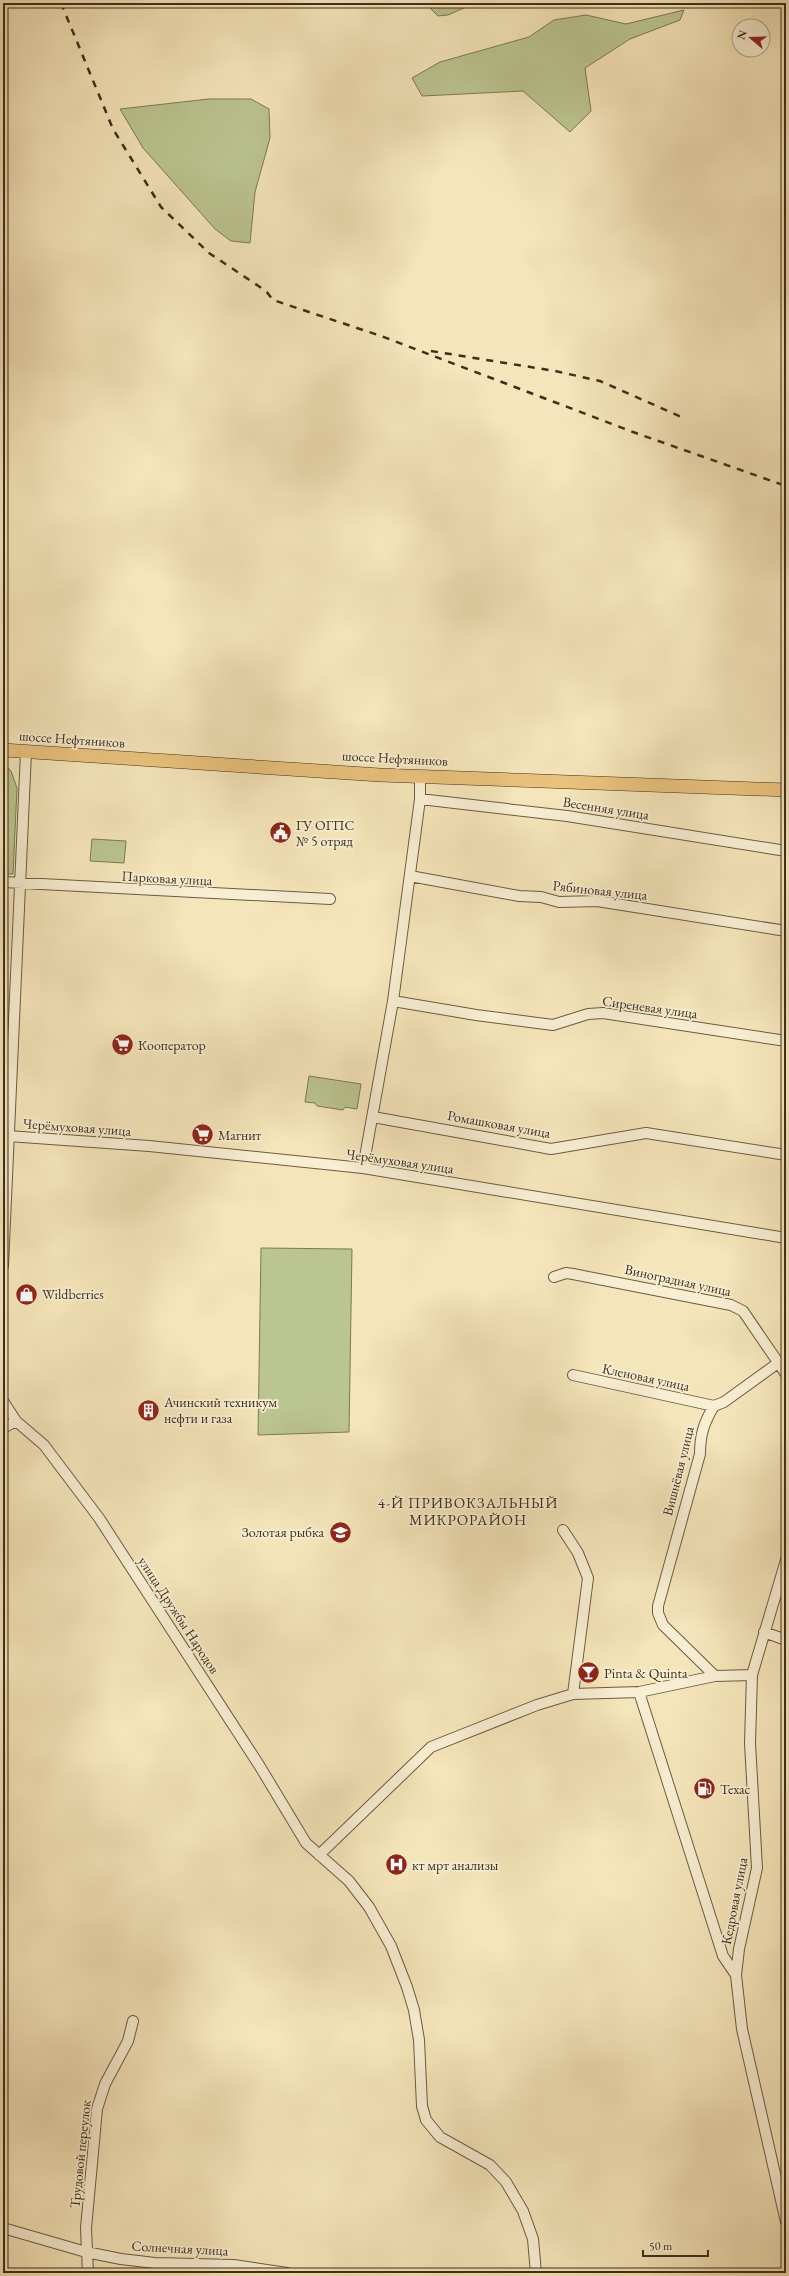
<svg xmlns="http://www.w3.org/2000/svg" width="789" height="2276" font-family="'EB Garamond',serif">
<rect width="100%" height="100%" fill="#f5e5ba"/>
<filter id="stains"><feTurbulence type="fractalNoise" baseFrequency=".005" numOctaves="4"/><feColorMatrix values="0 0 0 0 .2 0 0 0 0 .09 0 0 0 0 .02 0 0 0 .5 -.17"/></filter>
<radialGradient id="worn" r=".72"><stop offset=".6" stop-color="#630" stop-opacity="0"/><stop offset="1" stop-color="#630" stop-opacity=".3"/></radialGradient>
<path fill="#bbc590" stroke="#7d7956" d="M 429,3 L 475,3 L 448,15 L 438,16 L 431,9 Z
M 684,10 L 680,20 L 630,39 L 585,68 L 591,111 L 570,132 L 523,91 L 422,96 L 412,78 L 440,62 L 529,37 L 554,20 L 586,15 L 626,24 Z
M 209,99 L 251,99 L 269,109 L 270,138 L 255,192 L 250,243 L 231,241 L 215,229 L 143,148 L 120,109 Z
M 3,763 L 11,771 L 17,788 L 13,874 L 3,874 Z
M 92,839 L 126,841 L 124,863 L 90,861 Z
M 309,1076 L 361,1084 L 357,1109 L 345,1107 L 343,1110 L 317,1106 L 315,1103 L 305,1102 Z
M 261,1248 L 352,1249 L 349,1432 L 258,1435 Z"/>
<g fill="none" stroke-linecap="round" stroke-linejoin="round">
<defs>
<path id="minor" d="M 420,799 L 567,816 L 786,851
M 410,876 L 519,896 L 541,897 L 559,902 L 597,901 L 786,931
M 3,882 L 330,899
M 393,1001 L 476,1015 L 553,1025 L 588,1014 L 603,1013 L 786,1041
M 373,1117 L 551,1149 L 646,1133 L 786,1155
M 8,1136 L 149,1146 L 363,1168 L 786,1238
M 363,1168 L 393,1001 L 420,799 L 420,776
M 3,1266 L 26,752
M 554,1277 L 566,1273 L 573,1274 L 731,1305 L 743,1311 L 786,1374
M 573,1375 L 714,1406 L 724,1402 L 778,1363
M 3,1401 L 16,1421 L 44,1445 L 99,1518 L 259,1765 L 306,1843 L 349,1881 L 369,1907 L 391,1946 L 407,1987 L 414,2010 L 419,2040 L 422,2106 L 426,2120 L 440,2137 L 490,2165 L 506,2182 L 523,2211 L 533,2239 L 536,2273
M 714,1406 C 704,1422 700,1435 700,1454 L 658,1606 L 658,1613 L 663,1625 L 715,1676
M 3,1428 L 16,1421
M 563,1530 L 578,1553 L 588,1578 L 573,1694
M 786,1560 L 752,1675 L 750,1743 L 757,1868 L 739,1949 L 736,1975 L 742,2029 L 786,2222
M 764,1632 L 786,1640
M 639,1692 L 723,1956 L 736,1975
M 319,1855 L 431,1747 L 537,1705 L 573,1694 L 639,1692 L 715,1676 L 752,1675
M 3,2228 L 86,2252 L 121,2259 L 155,2263 L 234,2265 L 287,2273
M 88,2273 L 86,2228 L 97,2109 L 105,2084 L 128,2041 L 133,2021"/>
<path id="major" d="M 3,750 L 380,775 L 786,790"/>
</defs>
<use href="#minor" stroke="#6c5b43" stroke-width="12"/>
<use href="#major" stroke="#3f2d1b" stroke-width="14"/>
<use href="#minor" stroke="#f8eed2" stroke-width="10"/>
<use href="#major" stroke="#eac27d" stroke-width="13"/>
<path stroke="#3f2d1b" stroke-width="2.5" stroke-dasharray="7 7" stroke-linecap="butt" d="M 61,3 L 113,129 L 161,207 L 209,253 L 266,291 L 273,300 L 381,336 L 633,432 L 786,486
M 431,351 L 555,371 L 600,381 L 686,419"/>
</g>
<defs>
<symbol id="civic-disc" viewBox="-11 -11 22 22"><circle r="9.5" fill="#8f2418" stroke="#f8eed2"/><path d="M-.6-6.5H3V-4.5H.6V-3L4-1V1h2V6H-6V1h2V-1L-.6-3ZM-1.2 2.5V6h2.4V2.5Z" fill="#fff"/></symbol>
<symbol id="supermarket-disc" viewBox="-11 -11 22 22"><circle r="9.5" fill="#8f2418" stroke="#f8eed2"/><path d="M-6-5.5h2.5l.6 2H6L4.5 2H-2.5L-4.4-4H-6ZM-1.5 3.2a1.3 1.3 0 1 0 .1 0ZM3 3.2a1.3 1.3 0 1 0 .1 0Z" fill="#fff"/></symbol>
<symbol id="shop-disc" viewBox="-11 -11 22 22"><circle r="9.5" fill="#8f2418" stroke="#f8eed2"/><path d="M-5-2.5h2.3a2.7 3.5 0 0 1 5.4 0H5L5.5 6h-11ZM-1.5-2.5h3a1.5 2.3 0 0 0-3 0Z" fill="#fff"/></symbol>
<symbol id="building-disc" viewBox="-11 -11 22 22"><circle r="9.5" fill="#8f2418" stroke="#f8eed2"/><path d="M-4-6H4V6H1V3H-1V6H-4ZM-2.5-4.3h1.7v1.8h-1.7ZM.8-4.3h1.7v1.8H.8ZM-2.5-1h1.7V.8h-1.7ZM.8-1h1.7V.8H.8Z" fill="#fff"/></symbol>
<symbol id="school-disc" viewBox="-11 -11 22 22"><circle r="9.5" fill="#8f2418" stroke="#f8eed2"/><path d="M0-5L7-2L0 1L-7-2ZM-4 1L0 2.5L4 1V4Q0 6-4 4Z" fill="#fff"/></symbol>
<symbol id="bar-disc" viewBox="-11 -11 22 22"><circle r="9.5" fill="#8f2418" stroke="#f8eed2"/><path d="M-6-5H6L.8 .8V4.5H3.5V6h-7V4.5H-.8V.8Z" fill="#fff"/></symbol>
<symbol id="fuel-disc" viewBox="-11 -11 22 22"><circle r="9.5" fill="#8f2418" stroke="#f8eed2"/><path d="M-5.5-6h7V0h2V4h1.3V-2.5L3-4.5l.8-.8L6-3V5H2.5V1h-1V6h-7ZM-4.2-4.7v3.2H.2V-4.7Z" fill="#fff"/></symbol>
<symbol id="hospital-disc" viewBox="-11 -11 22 22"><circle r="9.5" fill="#8f2418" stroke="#f8eed2"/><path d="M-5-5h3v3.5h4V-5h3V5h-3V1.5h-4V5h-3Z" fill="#fff"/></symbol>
</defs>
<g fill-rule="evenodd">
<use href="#civic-disc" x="268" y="820" width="25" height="25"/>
<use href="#supermarket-disc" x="110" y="1032" width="25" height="25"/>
<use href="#supermarket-disc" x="190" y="1122" width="25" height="25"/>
<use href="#shop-disc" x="14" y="1282" width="25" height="25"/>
<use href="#building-disc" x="136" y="1398" width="25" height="25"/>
<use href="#school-disc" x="328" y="1520" width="25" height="25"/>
<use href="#bar-disc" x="576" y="1660" width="25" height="25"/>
<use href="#fuel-disc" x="692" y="1776" width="25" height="25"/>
<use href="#hospital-disc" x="384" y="1852" width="25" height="25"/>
</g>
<g text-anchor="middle" stroke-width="3.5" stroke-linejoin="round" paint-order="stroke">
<g font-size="14" fill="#3f2d1b" stroke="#f8eed2">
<text transform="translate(72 739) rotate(4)" y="5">шоссе Нефтяников</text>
<text transform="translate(395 758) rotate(3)" y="5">шоссе Нефтяников</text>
<text transform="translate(606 808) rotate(9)" y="5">Весенняя улица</text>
<text transform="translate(167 878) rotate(3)" y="5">Парковая улица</text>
<text transform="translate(600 890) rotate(6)" y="5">Рябиновая улица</text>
<text transform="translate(650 1007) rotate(8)" y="5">Сиреневая улица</text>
<text transform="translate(499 1124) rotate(10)" y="5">Ромашковая улица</text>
<text transform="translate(77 1127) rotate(4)" y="5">Черёмуховая улица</text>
<text transform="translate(400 1161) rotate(8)" y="5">Черёмуховая улица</text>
<text transform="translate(678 1280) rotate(12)" y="5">Виноградная улица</text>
<text transform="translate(646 1377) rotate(12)" y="5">Кленовая улица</text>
<text transform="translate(678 1471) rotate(-76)" y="5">Вишнёвая улица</text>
<text transform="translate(179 1615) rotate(57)" y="5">улица Дружбы Народов</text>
<text transform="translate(734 1901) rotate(-79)" y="5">Кедровая улица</text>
<text transform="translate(80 2154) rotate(-84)" y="5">Трудовой переулок</text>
<text transform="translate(180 2248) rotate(3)" y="5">Солнечная улица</text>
</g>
<g font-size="14" fill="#3f2d1b" stroke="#f8eed2" text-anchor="start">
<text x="296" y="830">ГУ ОГПС<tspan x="296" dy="16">№ 5 отряд</tspan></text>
<text x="138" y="1050">Кооператор</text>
<text x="218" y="1140">Магнит</text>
<text x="42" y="1299">Wildberries</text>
<text x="164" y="1407">Ачинский техникум<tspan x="164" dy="16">нефти и газа</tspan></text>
<text x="324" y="1537" text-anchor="end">Золотая рыбка</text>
<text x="604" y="1678">Pinta &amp; Quinta</text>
<text x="720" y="1794">Техас</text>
<text x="412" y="1870">кт мрт анализы</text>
</g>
<g font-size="15" letter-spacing="1" fill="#3f2d1b" stroke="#f8eed2">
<text x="468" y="1508">4-Й ПРИВОКЗАЛЬНЫЙ<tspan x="468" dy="17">МИКРОРАЙОН</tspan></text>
</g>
</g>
<rect width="789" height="2276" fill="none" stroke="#f5e5ba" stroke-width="16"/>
<rect x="4" y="4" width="781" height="2268" fill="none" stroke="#3f2d1b" stroke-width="2"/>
<rect x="8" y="8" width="773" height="2260" fill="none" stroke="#3f2d1b"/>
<g transform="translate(751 38) rotate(289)"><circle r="19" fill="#f8eed2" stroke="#aea189"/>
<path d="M0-3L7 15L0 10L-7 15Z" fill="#8f2418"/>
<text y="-6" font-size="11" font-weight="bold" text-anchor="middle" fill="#3f2d1b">N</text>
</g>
<path d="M643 2250v6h65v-6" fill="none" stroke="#3f2d1b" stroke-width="2"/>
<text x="649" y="2250" font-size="12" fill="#3f2d1b" stroke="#f8eed2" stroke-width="3" paint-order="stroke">50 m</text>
<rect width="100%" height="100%" filter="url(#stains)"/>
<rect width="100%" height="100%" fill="url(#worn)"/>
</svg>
